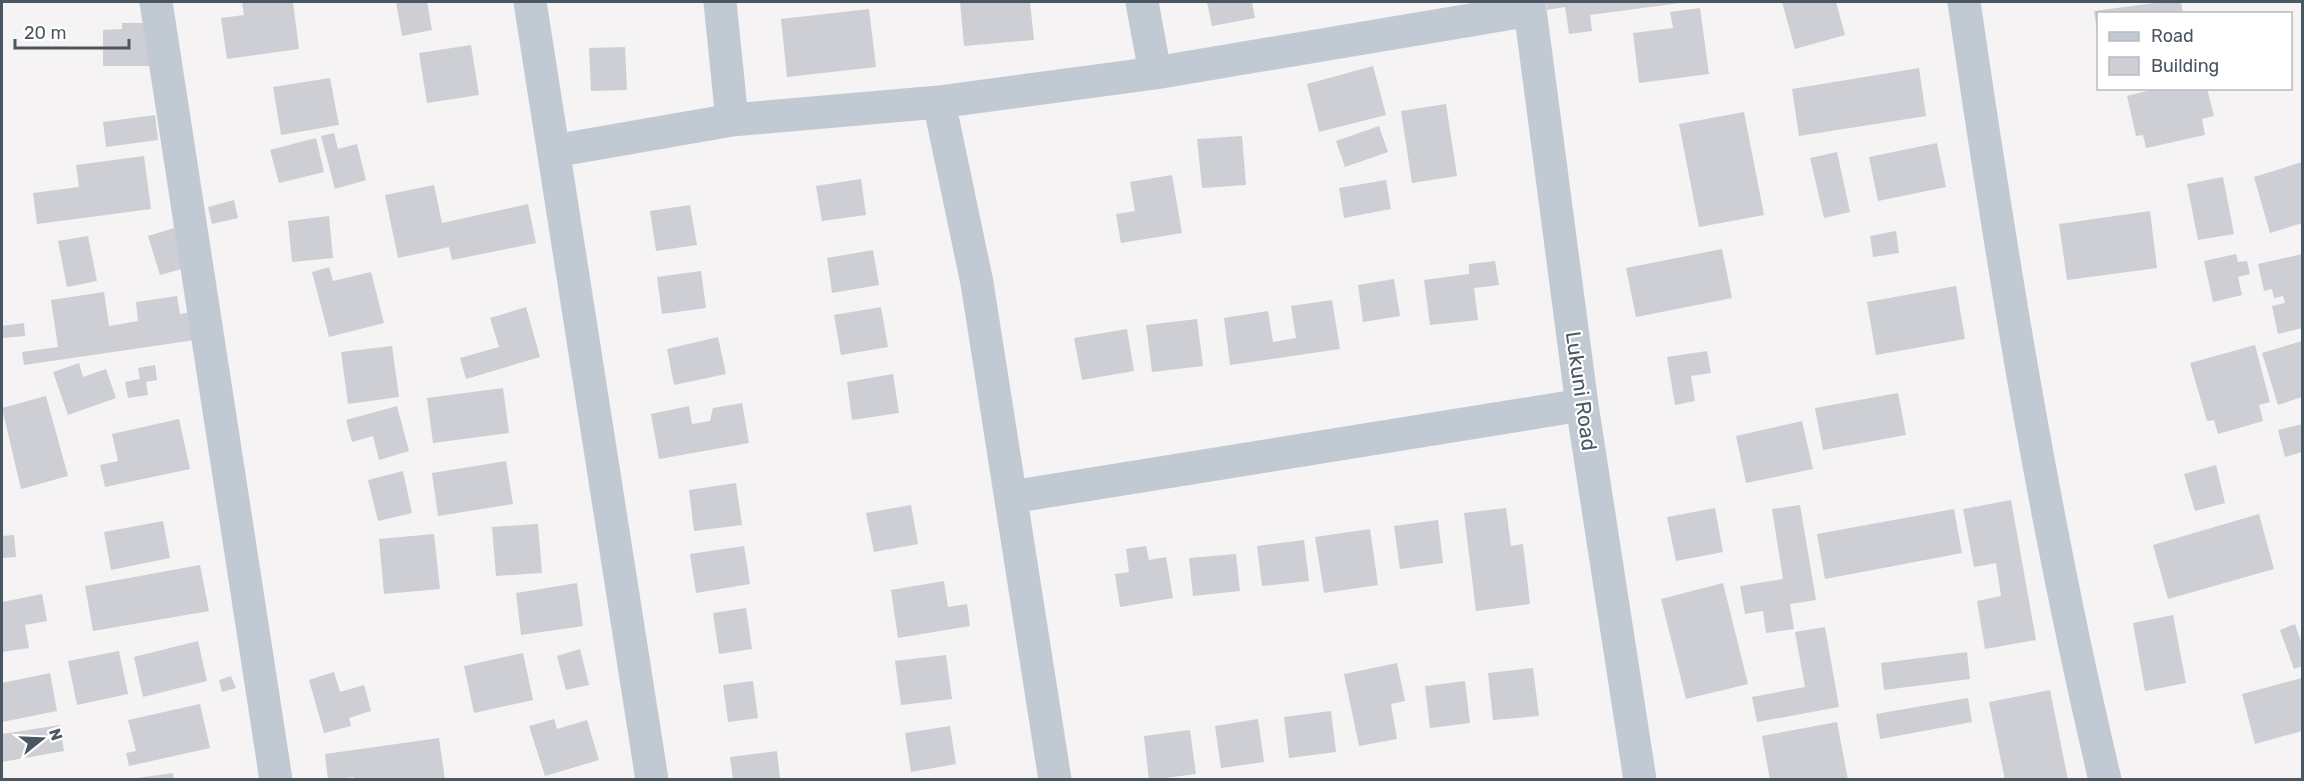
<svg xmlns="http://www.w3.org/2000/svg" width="2304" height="781" font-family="Rubik,sans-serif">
<rect width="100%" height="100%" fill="#f5f3f3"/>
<path fill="#cdcfd5" d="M 242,2 L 293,2 L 299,49 L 227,59 L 221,18 L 244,15 Z
M 396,2 L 427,2 L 432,30 L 402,36 Z
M 960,2 L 1030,2 L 1034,40 L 964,46 Z
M 1207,2 L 1252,2 L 1255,18 L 1212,26 Z
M 1546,2 L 1680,2 L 1680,3 L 1590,15 L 1592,31 L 1569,34 L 1565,7 L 1547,10 Z
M 1782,2 L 1836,2 L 1845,35 L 1795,49 Z
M 2162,2 L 2181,2 L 2183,14 L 2098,14 L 2097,30 L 2094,11 Z
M 1700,8 L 1709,74 L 1639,83 L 1633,33 L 1673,28 L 1670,12 Z
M 869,9 L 876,67 L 787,77 L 781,19 Z
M 122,23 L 150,23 L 150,66 L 103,66 L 103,30 L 122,29 Z
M 471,45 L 479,95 L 427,103 L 419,53 Z
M 625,47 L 627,90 L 591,91 L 589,48 Z
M 1373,66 L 1386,115 L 1319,132 L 1307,84 Z
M 1919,68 L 1926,116 L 1799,136 L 1792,89 Z
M 330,78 L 339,125 L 281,135 L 273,87 Z
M 2158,88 L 2207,88 L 2214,116 L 2202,119 L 2205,135 L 2146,148 L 2143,135 L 2136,136 L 2127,96 Z
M 1446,104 L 1457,176 L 1412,183 L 1401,111 Z
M 1744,112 L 1764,215 L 1699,227 L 1679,124 Z
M 155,115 L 158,140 L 106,147 L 103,122 Z
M 1379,126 L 1388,152 L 1345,167 L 1336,141 Z
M 334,133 L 338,149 L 357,144 L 366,180 L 335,189 L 321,136 Z
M 1242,136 L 1246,185 L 1202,188 L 1197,139 Z
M 316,138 L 324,172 L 279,183 L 270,150 Z
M 1937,143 L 1946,187 L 1878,201 L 1869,157 Z
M 1837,152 L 1850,212 L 1824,218 L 1810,158 Z
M 144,156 L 151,209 L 37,224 L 33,193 L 79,187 L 76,165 Z
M 2302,162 L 2302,223 L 2270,233 L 2254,177 Z
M 1172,175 L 1182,233 L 1121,243 L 1116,214 L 1135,211 L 1130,182 Z
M 2223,177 L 2234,234 L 2198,240 L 2187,184 Z
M 861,179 L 866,215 L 822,221 L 816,186 Z
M 1386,180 L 1391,209 L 1344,218 L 1339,188 Z
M 434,185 L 442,223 L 528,204 L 536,243 L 452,260 L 449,247 L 398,258 L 385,195 Z
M 234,200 L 238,218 L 212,224 L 208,207 Z
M 690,205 L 697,245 L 656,251 L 650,211 Z
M 2150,211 L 2157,268 L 2067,280 L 2059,224 Z
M 329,216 L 333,258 L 292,262 L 288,221 Z
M 174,228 L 185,268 L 160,275 L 148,236 Z
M 1896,231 L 1899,253 L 1873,257 L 1870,236 Z
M 88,236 L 97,281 L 67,287 L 58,241 Z
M 1722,249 L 1732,298 L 1636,317 L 1626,268 Z
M 873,250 L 879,285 L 832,293 L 827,258 Z
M 2236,254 L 2238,262 L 2247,261 L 2250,274 L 2238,277 L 2242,295 L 2213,302 L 2204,261 Z
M 2302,254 L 2302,328 L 2278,334 L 2272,306 L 2285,303 L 2283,296 L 2274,298 L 2272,289 L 2264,291 L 2258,264 Z
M 1495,261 L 1499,285 L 1474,288 L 1478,320 L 1430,325 L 1424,280 L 1469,274 L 1469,264 Z
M 329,267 L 333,281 L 371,272 L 384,323 L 329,337 L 312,272 Z
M 701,271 L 706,308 L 662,314 L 657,277 Z
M 1394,279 L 1400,316 L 1363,322 L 1358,285 Z
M 1956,286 L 1965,339 L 1876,355 L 1867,302 Z
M 104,292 L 109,326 L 138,321 L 136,302 L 177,296 L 180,314 L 197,311 L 202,339 L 24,365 L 22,352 L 58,347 L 51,300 Z
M 1332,300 L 1340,349 L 1230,365 L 1224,318 L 1268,311 L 1273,342 L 1296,338 L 1291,306 Z
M 526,307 L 540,357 L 466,379 L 460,358 L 499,347 L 490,318 Z
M 881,307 L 888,347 L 841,355 L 834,315 Z
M 1197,319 L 1203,366 L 1152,372 L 1146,325 Z
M 24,323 L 25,336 L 3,338 L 2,326 Z
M 1127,329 L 1134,371 L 1082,380 L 1074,338 Z
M 718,337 L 726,374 L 674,385 L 667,349 Z
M 2302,341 L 2302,397 L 2278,405 L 2262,353 Z
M 2255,345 L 2270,402 L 2259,405 L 2263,421 L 2218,434 L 2214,420 L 2207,421 L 2190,363 Z
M 392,346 L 399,397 L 348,404 L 341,352 Z
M 1707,351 L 1711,373 L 1691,376 L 1695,401 L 1675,405 L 1667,357 Z
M 79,363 L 83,377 L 106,369 L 116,398 L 68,415 L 53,372 Z
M 155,365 L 157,380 L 146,382 L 148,395 L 128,398 L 125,382 L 140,379 L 138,368 Z
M 893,374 L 899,413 L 852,420 L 847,382 Z
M 503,388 L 509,433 L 433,443 L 427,398 Z
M 1898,393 L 1906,435 L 1823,450 L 1815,408 Z
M 46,396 L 68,476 L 21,489 L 2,408 Z
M 742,403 L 749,443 L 659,459 L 651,414 L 689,406 L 692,424 L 710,421 L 713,408 Z
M 397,406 L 409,451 L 379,460 L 373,436 L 352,442 L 346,420 Z
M 179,419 L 190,469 L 105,487 L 100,465 L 118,461 L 112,434 Z
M 1802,421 L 1813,469 L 1746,483 L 1736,436 Z
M 2302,424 L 2302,452 L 2285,457 L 2278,430 Z
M 506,461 L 513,504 L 438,516 L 432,473 Z
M 2216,465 L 2225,503 L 2195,511 L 2184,474 Z
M 403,471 L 412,513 L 378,521 L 368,480 Z
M 736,483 L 742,525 L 694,531 L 689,490 Z
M 2011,500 L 2036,640 L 1985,649 L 1977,601 L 2001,596 L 1996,563 L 1974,567 L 1963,509 Z
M 911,505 L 918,544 L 874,552 L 866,513 Z
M 1800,505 L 1816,600 L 1790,604 L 1794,629 L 1766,633 L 1763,611 L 1745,614 L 1740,586 L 1783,579 L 1772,509 Z
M 1506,508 L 1511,546 L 1523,544 L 1530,604 L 1476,611 L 1464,513 Z
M 1715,508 L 1723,552 L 1676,561 L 1667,517 Z
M 1954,509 L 1962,553 L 1825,579 L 1817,534 Z
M 2259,514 L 2274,569 L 2168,599 L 2153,545 Z
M 1438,520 L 1443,563 L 1400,569 L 1394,526 Z
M 163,521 L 170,558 L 111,570 L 104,532 Z
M 538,524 L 542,573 L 496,576 L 492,527 Z
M 1370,529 L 1378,585 L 1324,593 L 1315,537 Z
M 434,534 L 440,589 L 384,594 L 379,539 Z
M 14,535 L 16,557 L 2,558 L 2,536 Z
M 1304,540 L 1309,581 L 1262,586 L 1257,546 Z
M 744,546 L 750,584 L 696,593 L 690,554 Z
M 1146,546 L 1149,560 L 1166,557 L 1173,598 L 1120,607 L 1115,574 L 1129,572 L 1126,549 Z
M 1236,554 L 1240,591 L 1193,596 L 1189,558 Z
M 200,565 L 209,611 L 93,631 L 85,586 Z
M 944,581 L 948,607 L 967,604 L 970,626 L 898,638 L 891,590 Z
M 577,583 L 583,626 L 521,635 L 516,593 Z
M 1723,583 L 1748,684 L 1686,699 L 1661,599 Z
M 42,594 L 47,621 L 25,625 L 29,648 L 2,652 L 2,602 Z
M 746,608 L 752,649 L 719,654 L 713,613 Z
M 2173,615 L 2186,683 L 2145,691 L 2133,623 Z
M 2295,624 L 2302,645 L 2302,666 L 2294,669 L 2280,630 Z
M 1825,627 L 1839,707 L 1757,722 L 1752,697 L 1805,687 L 1795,632 Z
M 198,641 L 207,681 L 143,697 L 134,657 Z
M 580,649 L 589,685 L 566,690 L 557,656 Z
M 119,651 L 128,694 L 77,705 L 68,661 Z
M 1967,652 L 1970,679 L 1884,690 L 1881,663 Z
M 523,653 L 533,700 L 474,713 L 464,666 Z
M 946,655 L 952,699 L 901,705 L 895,661 Z
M 1397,663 L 1405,701 L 1391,704 L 1397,739 L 1359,746 L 1344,674 Z
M 1533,668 L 1539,716 L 1493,720 L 1488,673 Z
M 334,672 L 340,692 L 364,685 L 371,711 L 349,718 L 351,726 L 324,733 L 309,680 Z
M 50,673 L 57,711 L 2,722 L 2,683 Z
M 231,676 L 236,688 L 222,692 L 219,680 Z
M 2302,678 L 2302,731 L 2255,744 L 2242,694 Z
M 753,681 L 758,718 L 728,722 L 723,685 Z
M 1465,681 L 1470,723 L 1430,728 L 1425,686 Z
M 2050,690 L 2068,780 L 2005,780 L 1989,702 Z
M 1968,698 L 1972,722 L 1880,739 L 1876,714 Z
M 200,704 L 210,748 L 129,766 L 126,753 L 136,751 L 128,720 Z
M 1331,711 L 1336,752 L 1289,758 L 1284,717 Z
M 554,719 L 557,729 L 587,720 L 599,760 L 545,776 L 529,726 Z
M 1258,719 L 1264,762 L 1221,768 L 1215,726 Z
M 1837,722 L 1848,780 L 1770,780 L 1762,736 Z
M 60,725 L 64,751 L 2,762 L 2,734 Z
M 950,726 L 956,764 L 911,772 L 905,733 Z
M 1190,730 L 1196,774 L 1149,780 L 1144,736 Z
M 439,738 L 445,780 L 354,780 L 354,777 L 328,780 L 325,754 Z
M 777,751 L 780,780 L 733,780 L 730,757 Z
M 173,773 L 174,780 L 138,780 L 137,778 Z"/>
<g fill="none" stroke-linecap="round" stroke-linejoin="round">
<path stroke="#c1cad2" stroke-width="33" d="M 156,2 L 276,780
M 530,2 L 652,780
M 720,2 L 732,120
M 1142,2 L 1155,73
M 1529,2 L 1582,405 L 1640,780
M 1964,2 C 2002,262 2044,523 2105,780
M 554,151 L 732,120 L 939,102
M 1011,497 L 1582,405
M 1055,780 L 977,283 L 939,102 L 1155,73 L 1530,10"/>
</g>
<g text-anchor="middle" stroke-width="4.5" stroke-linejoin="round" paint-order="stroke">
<g font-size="21" fill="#4a5661" stroke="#fff">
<text transform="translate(1581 391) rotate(82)" y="7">Lukuni Road</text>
</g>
</g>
<rect width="2304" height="781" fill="none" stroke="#4a5661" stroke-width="6"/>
<rect x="2097" y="12" width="195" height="78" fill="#ffffff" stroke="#b7bbc0" stroke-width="1.5"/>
<rect x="2109" y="32" width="30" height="9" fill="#c1cad2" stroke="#b7bbc0" stroke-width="1.5"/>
<text x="2151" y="42" font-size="18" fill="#4a5661">Road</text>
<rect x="2109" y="57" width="30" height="18" fill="#cdcfd5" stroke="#b7bbc0" stroke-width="1.5"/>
<text x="2151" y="72" font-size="18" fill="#4a5661">Building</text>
<g transform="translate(42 739) rotate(72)" stroke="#ffffff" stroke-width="4.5" paint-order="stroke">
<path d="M0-4.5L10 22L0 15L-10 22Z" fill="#4a5661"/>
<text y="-9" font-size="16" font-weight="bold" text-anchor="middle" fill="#4a5661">N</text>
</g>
<path d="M15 39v9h114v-9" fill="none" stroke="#4a5661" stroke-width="3"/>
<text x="24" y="39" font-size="18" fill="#4a5661" stroke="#ffffff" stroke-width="4.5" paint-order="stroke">20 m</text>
</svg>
